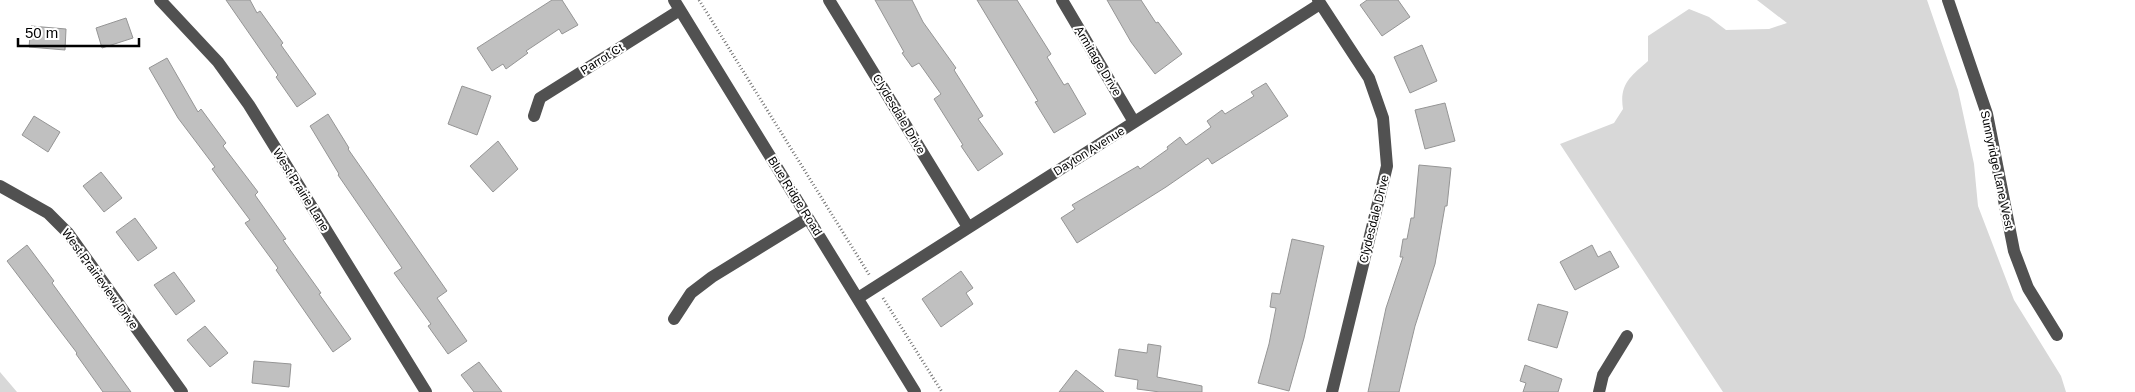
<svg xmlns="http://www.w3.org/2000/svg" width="2135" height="392" font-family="Helvetica,sans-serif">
<rect width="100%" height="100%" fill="#fff"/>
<path fill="#d8d8d8" d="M 1757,0 L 1927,0 L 1958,90 L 1974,164 L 1978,206 L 2014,300 L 2061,376 L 2066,392 L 1723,392 L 1560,144 L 1614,123 L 1623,109 C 1619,84 1631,76 1648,61 L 1648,36 L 1689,9 L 1709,17 L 1726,30 L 1769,29 L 1787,23 Z
M 0,372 L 17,392 L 0,392 Z"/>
<path fill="#c0c0c0" stroke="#959595" d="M 226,0 L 250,0 L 257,13 L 260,11 L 283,43 L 281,45 L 316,94 L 297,107 L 276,77 L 278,75 Z
M 552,0 L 562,0 L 578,25 L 562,34 L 559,29 L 526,51 L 528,53 L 506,69 L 503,64 L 492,71 L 477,48 Z
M 875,0 L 912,0 L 923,22 L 956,68 L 954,70 L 983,116 L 978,119 L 1003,154 L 978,171 L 961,146 L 963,145 L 934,99 L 941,94 L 919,63 L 912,67 L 902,53 L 904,52 Z
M 977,0 L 1017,0 L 1051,54 L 1047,57 L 1064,85 L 1068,83 L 1086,114 L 1054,133 L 1035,102 L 1038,101 Z
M 1107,0 L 1141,0 L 1156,23 L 1158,22 L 1182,54 L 1155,74 L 1131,42 Z
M 1367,0 L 1398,0 L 1410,17 L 1382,36 L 1360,5 Z
M 126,18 L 133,38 L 102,48 L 96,28 Z
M 31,26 L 66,29 L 65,50 L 29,47 Z
M 1422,45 L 1437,81 L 1410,93 L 1394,57 Z
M 167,58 L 198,112 L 201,109 L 226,143 L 223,146 L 258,192 L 255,195 L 286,239 L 283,240 L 321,293 L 319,294 L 351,339 L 333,352 L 276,270 L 278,268 L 245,223 L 250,220 L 212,169 L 215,167 L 178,118 L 149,68 Z
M 1266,83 L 1288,116 L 1212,164 L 1208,158 L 1166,187 L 1077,243 L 1061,218 L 1075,209 L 1072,205 L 1138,166 L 1140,169 L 1168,149 L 1167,147 L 1180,137 L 1186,145 L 1211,127 L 1207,121 L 1222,110 L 1225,114 L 1254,96 L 1251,92 Z
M 462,86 L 491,96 L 477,135 L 448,124 Z
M 1445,103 L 1455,141 L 1425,149 L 1415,110 Z
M 328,114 L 349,148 L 348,149 L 447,291 L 437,298 L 467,341 L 448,354 L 428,326 L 431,324 L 394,273 L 402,268 L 338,175 L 339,174 L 310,126 Z
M 34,116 L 60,132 L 48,152 L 22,135 Z
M 498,141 L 518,169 L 493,192 L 470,166 Z
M 1419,165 L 1451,168 L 1447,206 L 1445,206 L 1435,264 L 1415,326 L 1399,392 L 1368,392 L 1386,308 L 1403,257 L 1400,257 L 1403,239 L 1407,239 L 1411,218 L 1414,218 Z
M 101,172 L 122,198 L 104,212 L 83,186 Z
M 135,218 L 157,248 L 138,261 L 116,232 Z
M 1292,239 L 1324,246 L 1304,338 L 1289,391 L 1258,383 L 1269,344 L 1276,308 L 1270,307 L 1272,293 L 1280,294 Z
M 27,245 L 54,281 L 52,283 L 131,392 L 103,392 L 76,354 L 77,353 L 7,261 Z
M 1592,245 L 1598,257 L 1610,251 L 1619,267 L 1575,290 L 1560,262 Z
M 961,271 L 973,288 L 966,293 L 973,304 L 941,327 L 922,299 Z
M 174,272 L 195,301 L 176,315 L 154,285 Z
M 1538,304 L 1568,312 L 1557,348 L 1528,340 Z
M 205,326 L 228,353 L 210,367 L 187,340 Z
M 1148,344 L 1161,346 L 1157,377 L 1202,386 L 1202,392 L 1160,392 L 1137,389 L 1138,380 L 1115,376 L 1119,349 L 1147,353 Z
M 254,361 L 291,364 L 289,387 L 252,383 Z
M 479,362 L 502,392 L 474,392 L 461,375 Z
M 1525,365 L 1562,379 L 1558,392 L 1523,392 L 1526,383 L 1520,381 Z
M 1076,370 L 1104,392 L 1059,392 Z"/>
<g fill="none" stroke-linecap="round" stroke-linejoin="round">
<path stroke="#737373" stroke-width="3" stroke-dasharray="1 2.5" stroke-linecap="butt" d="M 699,0 L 870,276
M 883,298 L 942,392"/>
<path stroke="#515151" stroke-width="12" d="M 160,0 L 218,62 L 249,105 L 426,392
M 674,0 L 915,392
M 829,0 L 968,227
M 1062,0 L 1134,122
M 1318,0 L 1369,78 L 1383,118 L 1387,166 L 1332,392
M 1948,0 L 1987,114 L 2014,251 L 2028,288 L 2057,335
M 534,116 L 540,98 L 680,10
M 0,186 L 48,213 L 68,233 L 182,392
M 858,298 L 1320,4
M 674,319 L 691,293 L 712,277 L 808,218
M 1599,392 L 1603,375 L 1627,336"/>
</g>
<g text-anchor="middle" stroke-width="4" stroke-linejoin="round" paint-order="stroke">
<g font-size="12" fill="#000" stroke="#fff">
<text transform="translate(602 59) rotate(-32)" y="4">Parrot Ct</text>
<text transform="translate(1098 61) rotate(59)" y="4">Armitage Drive</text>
<text transform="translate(899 114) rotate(59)" y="4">Clydesdale Drive</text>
<text transform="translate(1089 151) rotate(-32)" y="4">Dayton Avenue</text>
<text transform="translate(1997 170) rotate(78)" y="4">Sunnyridge Lane West</text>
<text transform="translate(301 190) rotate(58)" y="4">West Prairie Lane</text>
<text transform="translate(795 196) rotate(58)" y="4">Blue Ridge Road</text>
<text transform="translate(1374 219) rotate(-76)" y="4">Clydesdale Drive</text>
<text transform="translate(100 279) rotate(54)" y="4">West Prairieview Drive</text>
</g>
</g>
<path d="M18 38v8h121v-8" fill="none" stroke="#000000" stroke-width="2.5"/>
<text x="25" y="38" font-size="15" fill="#000000" stroke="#ffffff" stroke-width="4" paint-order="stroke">50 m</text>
</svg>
